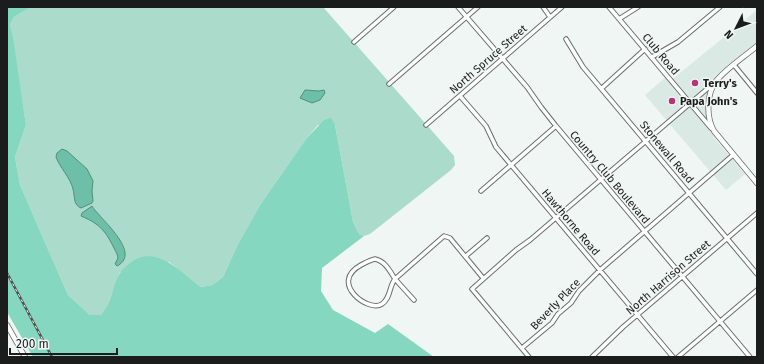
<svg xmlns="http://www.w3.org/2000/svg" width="764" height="364" font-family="'Fira Sans',sans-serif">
<rect width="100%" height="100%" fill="#eff6f4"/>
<path fill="#dae9e4" d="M 757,10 L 757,43 L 712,81 L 707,99 L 707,118 L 712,132 L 716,140 L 745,174 L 726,190 L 645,95 L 666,77 L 670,82 L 674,78 Z"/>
<path fill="#aadbcb" d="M 31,7 L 323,7 L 454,156 L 455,165 L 451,170 L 370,234 L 364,236 L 359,234 L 353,222 L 335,125 L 318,125 L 306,139 L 260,205 L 237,246 L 223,277 L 212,285 L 201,287 L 169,262 L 120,272 L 106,309 L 101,315 L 90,315 L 68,295 L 20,185 L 15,157 L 26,125 L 10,25 L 14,17 Z"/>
<path fill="#85d7bf" d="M 7,7 L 31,7 L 14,17 L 10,25 L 13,38 L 26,125 L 15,157 L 20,185 L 68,295 L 90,315 L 101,315 C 112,303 112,286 120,273 C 122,269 126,267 129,264 C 154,242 181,272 201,287 L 212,285 L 223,277 L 237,246 L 260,205 L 306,139 L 324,120 L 331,118 L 335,125 L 353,222 L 359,234 L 364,236 L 322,268 L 321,291 L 333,310 L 375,333 L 388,324 L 434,357 L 33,357 L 7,312 Z"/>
<path fill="#6dbfa7" stroke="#548e7d" d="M 305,90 L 319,91 L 324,90 L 325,93 L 320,100 L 312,103 L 300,98 Z
M 62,149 L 67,151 L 87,169 L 93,181 L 92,191 L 93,201 L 92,203 L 81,208 C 73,205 75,196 73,189 C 70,177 60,168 56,157 L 57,153 Z
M 92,206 C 99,218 143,253 117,266 L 115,264 L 118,258 L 117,254 C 107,234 103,225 81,216 L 82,213 Z"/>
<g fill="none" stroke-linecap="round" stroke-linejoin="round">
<defs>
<path id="minor" d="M 458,7 L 527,87 L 541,107 L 556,126 L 750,357
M 543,7 L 550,17
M 609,7 L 711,128
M 619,19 L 638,7
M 566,39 L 583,67 L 757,274
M 354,42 L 394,7
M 652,57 L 678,42 L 720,7
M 734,65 L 757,93
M 389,84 L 478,7
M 602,88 L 645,49
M 460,96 L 486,126 L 496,147 L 673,357
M 426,125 L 562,7
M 481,191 L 556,126
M 466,257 L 467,255 L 487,238
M 375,259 C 385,261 390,271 395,279 C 389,286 391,298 382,304 C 369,313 328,283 361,265 C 365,263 370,260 375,259 Z
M 414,300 L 395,279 L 444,236 L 450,238 L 483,278
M 522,348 L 552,323 L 558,314 L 571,303 L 579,291 L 600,270 L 733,155
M 529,357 L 472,289 L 516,250 L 530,240 L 714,83
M 592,357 L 623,327 L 757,213
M 678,357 L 757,290"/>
<path id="tertiary" d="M 757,46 C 744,57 728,67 717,80 C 706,93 706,117 714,131 L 757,183
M 7,325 L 25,357"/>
</defs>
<use href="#minor" stroke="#686e6c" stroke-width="5.5"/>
<use href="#tertiary" stroke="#686e6c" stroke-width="6"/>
<use href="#minor" stroke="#fff" stroke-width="3.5"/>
<use href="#tertiary" stroke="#fff" stroke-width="4.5"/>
<defs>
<path id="rail" d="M 7,273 L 52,357"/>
</defs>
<use href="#rail" stroke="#4d504e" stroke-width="2.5"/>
<use href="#rail" stroke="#eff6f4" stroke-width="1" stroke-dasharray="3" stroke-linecap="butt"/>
</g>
<g fill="#b73377" stroke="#eff6f4" stroke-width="1.5">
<circle cx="695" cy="83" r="4"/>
<circle cx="672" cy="101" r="4"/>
</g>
<g text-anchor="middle" stroke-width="3" stroke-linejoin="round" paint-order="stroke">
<g font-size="11" fill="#1b1d1c" stroke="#eff6f4">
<text transform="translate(661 54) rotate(50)" y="4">Club Road</text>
<text transform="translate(488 59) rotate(-41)" y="4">North Spruce Street</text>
<text transform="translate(667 152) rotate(50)" y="4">Stonewall Road</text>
<text transform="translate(610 177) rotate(50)" y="4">Country Club Boulevard</text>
<text transform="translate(571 222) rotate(50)" y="4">Hawthorne Road</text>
<text transform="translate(668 277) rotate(-41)" y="4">North Harrison Street</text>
<text transform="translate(555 304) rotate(-46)" y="4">Beverly Place</text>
</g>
<g font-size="11" font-weight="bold" fill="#1b1d1c" stroke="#eff6f4" text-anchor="start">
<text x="703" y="87">Terry's</text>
<text x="680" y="105">Papa John's</text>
</g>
</g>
<rect width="764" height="364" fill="none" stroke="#1b1d1c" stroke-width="16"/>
<g transform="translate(736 28) rotate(228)" stroke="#eff6f4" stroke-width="3" paint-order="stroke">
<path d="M0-3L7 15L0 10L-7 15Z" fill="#1b1d1c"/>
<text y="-6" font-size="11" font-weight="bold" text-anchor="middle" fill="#1b1d1c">N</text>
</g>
<path d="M10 348v6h107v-6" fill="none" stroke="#1b1d1c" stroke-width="2"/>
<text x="16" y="348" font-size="12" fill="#1b1d1c" stroke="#eff6f4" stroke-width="3" paint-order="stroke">200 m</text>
</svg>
